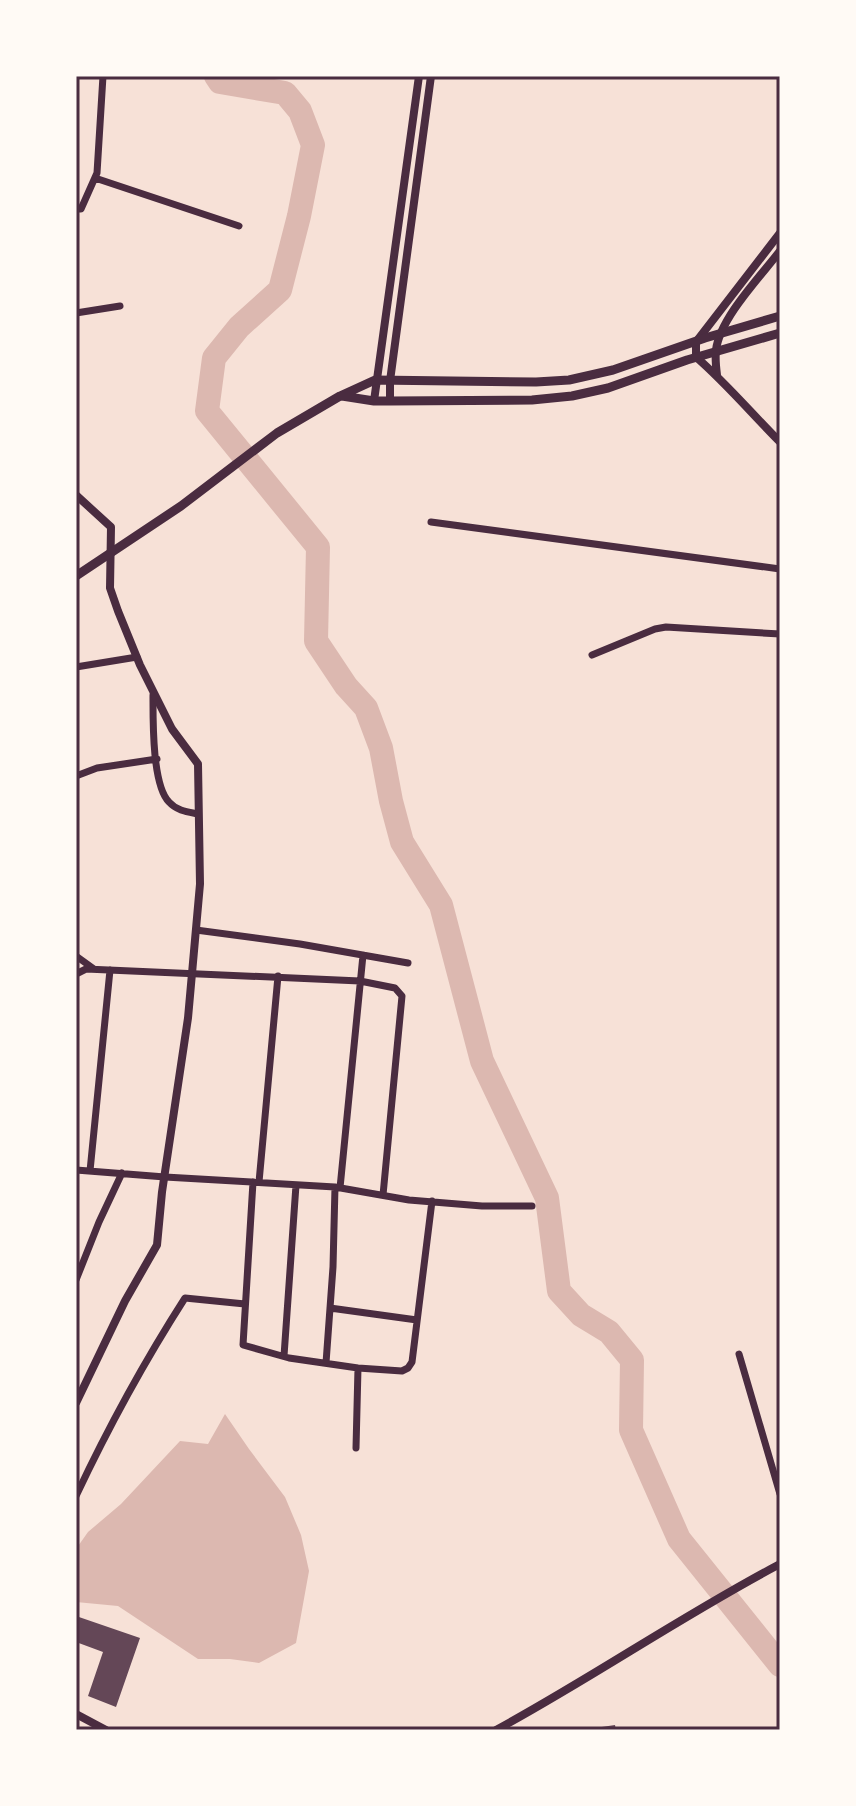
<svg xmlns="http://www.w3.org/2000/svg" width="856" height="1806" font-family="'Open Sans',sans-serif">
<rect width="100%" height="100%" fill="#f7e1d7"/>
<path fill="#dcb8b0" d="M 225,1414 L 249,1449 L 285,1497 L 301,1535 L 309,1571 L 296,1643 L 259,1663 L 230,1659 L 198,1659 L 118,1606 L 76,1602 L 76,1549 L 88,1532 L 121,1504 L 180,1441 L 208,1444 Z"/>
<g fill="none" stroke-linecap="round" stroke-linejoin="round">
<path stroke="#dcb8b0" stroke-width="24" d="M 216,76 L 220,82 L 285,93 L 300,111 L 313,145 L 299,216 L 280,290 L 239,327 L 214,358 L 207,411 L 318,547 L 316,641 L 346,686 L 366,708 L 381,748 L 391,801 L 402,842 L 441,905 L 482,1061 L 547,1198 L 559,1291 L 581,1315 L 609,1332 L 632,1360 L 631,1430 L 679,1539 L 780,1665"/>
</g>
<path fill="#644757" d="M 76,1616 L 140,1638 L 116,1707 L 88,1696 L 103,1652 L 76,1642 Z
M 615,1725 L 616,1730 L 596,1730 L 595,1728 Z"/>
<g fill="none" stroke-linecap="round" stroke-linejoin="round">
<path stroke="#4a2c40" stroke-width="7" d="M 95,178 L 239,226
M 76,209 L 81,209 L 97,173 L 103,76
M 76,313 L 120,306
M 431,522 L 780,569
M 592,655 L 655,629 L 666,627 L 780,634
M 76,667 L 137,657
M 153,695 C 153,719 152,785 169,802 C 177,811 188,812 198,814
M 76,776 L 97,768 L 157,759
M 196,930 L 300,944 L 408,963
M 76,956 L 94,969
M 76,974 L 86,969 L 360,981 L 395,988 L 402,996 L 383,1195
M 76,1170 L 165,1177 L 335,1187 L 409,1200 L 482,1206 L 532,1206
M 90,1171 L 110,970
M 253,1182 L 243,1345 L 289,1358 L 358,1368 L 402,1371 L 408,1368 L 412,1362 L 432,1201
M 259,1182 L 278,976
M 340,1188 L 363,955
M 76,1280 L 99,1222 L 122,1173
M 330,1308 L 417,1320
M 739,1354 L 780,1494
M 284,1356 L 296,1185
M 326,1363 L 333,1267 L 335,1187
M 356,1448 L 358,1368
M 76,1496 C 108,1428 144,1362 185,1298 L 245,1304"/>
<path stroke="#4a2c40" stroke-width="8" d="M 780,233 L 696,342 L 696,357 C 726,383 752,414 780,442
M 717,375 C 716,367 715,358 716,350 C 720,318 760,277 780,251
M 374,401 L 419,76
M 390,401 L 390,381 L 431,76
M 76,495 L 111,527 L 110,588 L 118,611 L 140,665 L 172,729 L 198,764 L 200,884 L 188,1018 L 162,1192 L 157,1245 L 125,1301 L 76,1403
M 76,1714 L 106,1730
M 496,1730 C 592,1678 683,1615 780,1564"/>
<path stroke="#4a2c40" stroke-width="9" d="M 342,396 L 374,401 L 390,401 L 532,400 L 572,396 L 608,388 L 687,360 L 780,333
M 76,576 L 181,506 L 277,433 L 340,396 L 375,380 L 536,382 L 569,380 L 613,370 L 705,338 L 780,316"/>
</g>
<rect width="856" height="1806" fill="none" stroke="#fffaf5" stroke-width="156"/>
<rect x="78" y="78" width="700" height="1650" fill="none" stroke="#4a2c40" stroke-width="3"/>
</svg>
